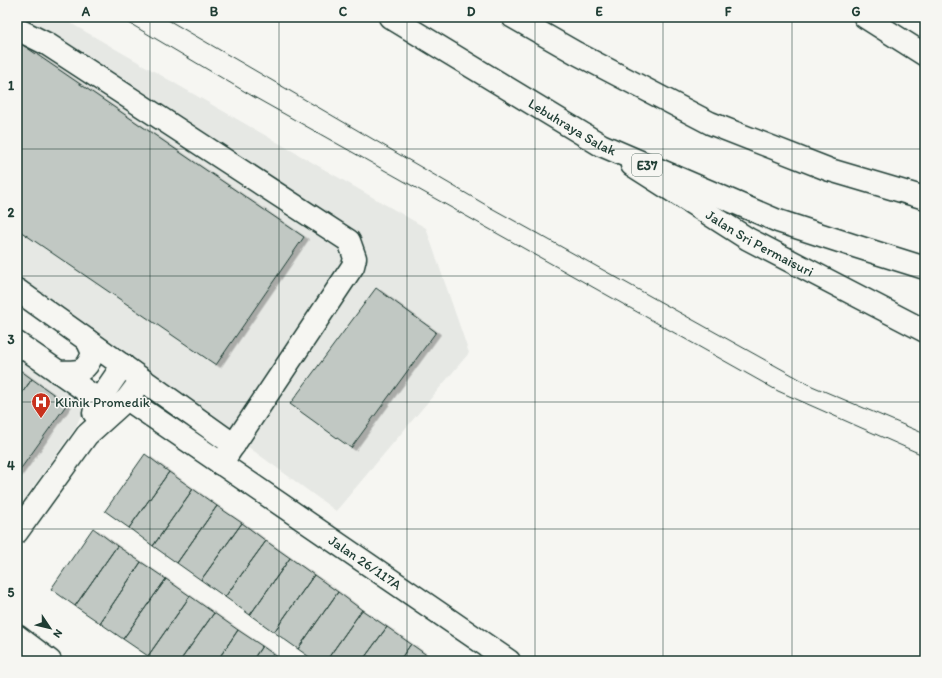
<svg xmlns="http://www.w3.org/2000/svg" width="942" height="678" font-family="Itim,sans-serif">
<defs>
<filter id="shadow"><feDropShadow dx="4.5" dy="2.5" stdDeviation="0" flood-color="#0004"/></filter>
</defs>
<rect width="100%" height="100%" fill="#f6f6f2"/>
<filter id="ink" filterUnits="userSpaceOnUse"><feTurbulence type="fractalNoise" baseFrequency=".025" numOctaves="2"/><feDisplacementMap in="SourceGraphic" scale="8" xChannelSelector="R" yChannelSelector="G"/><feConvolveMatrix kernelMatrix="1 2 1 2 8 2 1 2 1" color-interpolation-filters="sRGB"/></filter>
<g filter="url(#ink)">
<path fill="#e6e8e4" d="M 17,17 L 60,17 L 426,228 L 469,353 L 336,511 L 17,278 Z
M 17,355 L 86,403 L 76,427 L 17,509 Z"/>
<path fill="#c1c8c3" stroke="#1f3d34" filter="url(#shadow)" d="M 17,41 L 304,237 L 216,365 L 17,229 Z
M 376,288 L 436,332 L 351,448 L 290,404 Z
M 17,368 L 32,379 L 17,400 Z
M 32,379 L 67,404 L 17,474 L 17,400 Z
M 145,454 L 169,472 L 129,528 L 105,511 Z
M 169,472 L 193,489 L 153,546 L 129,528 Z
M 193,489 L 217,506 L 177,563 L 153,546 Z
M 217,506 L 242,523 L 201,580 L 177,563 Z
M 242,523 L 266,541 L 225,597 L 201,580 Z
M 93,528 L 117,546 L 75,606 L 51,589 Z
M 266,541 L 290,558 L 250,615 L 225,597 Z
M 117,546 L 141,562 L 100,623 L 75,606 Z
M 290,558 L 314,575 L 274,632 L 250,615 Z
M 141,562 L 166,579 L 123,639 L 100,623 Z
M 314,575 L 338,592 L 298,649 L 274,632 Z
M 166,579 L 190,596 L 148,656 L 123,639 Z
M 338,592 L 362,610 L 326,661 L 315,661 L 298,649 Z
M 190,596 L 214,613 L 180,661 L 154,661 L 148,656 Z
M 362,610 L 387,627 L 362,661 L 326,661 Z
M 214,613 L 238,630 L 217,661 L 180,661 Z
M 387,627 L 411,644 L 399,661 L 362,661 Z
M 238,630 L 262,646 L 252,661 L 217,661 Z
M 411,644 L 435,661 L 399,661 Z
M 262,646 L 283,661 L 252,661 Z"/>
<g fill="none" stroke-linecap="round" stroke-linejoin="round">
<defs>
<g id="minor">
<path d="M 865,17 L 925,55"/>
<path d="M 17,29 L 47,44 L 349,241 L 355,258 L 353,266 L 221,464"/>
<path d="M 17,290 L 234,445"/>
<path d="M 17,343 L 99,400"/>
<path d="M 58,372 C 78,371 85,375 93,353 L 87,340"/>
<path id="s1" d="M 127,399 L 509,661"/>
<path d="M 94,413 L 99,400 L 123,365"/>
<path d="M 17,532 L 87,435 L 127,399 L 136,387"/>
<path d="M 17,636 L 50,661"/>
</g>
<g id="major">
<path id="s2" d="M 632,165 L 748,239 L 925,331"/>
</g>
<g id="highway">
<path id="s3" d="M 390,17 L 601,145 L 778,221 L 858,247 L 925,268"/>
<path d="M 513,17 L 576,53 L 710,123 L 830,170 L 925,198"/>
</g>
</defs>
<use href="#minor" stroke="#1f3d34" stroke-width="25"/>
<use href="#major" stroke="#1f3d34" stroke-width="25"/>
<use href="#highway" stroke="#1f3d34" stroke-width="25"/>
<use href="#minor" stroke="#f6f6f2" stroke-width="22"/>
<use href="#major" stroke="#f6f6f2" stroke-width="22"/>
<use href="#highway" stroke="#f6f6f2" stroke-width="22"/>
<path stroke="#1f3d34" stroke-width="1" d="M 119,17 L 254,97 L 778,391 L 925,456
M 163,17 L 486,205 L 812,386 L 925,434"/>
</g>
</g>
<path fill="none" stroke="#1f3d34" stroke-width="1" stroke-opacity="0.55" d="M 150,17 L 150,661M 279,17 L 279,661M 407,17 L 407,661M 535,17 L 535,661M 663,17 L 663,661M 792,17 L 792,661M 17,149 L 925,149M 17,276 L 925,276M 17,402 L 925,402M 17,529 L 925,529"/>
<defs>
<symbol id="hospital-pin" viewBox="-11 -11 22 30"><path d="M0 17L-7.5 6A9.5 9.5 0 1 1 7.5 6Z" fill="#c8321e" stroke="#f6f6f2"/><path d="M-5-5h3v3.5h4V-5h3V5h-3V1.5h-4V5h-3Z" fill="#fff"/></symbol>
</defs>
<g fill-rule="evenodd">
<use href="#hospital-pin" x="30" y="391" width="22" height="30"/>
</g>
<g text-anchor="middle" stroke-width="3" stroke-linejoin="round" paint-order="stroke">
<rect fill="#f6f6f2" stroke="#60746d" stroke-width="1" x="632" y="154" width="30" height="22" rx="3"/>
<g font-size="13" font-weight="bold" fill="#1f3d34">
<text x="647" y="170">E37</text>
</g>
<g font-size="14" fill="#1f3d34" stroke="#f6f6f2">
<text dy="5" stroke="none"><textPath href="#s3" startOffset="213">Lebuhraya Salak</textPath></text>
<text dy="5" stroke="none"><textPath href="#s2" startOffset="150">Jalan Sri Permaisuri</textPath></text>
<text dy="5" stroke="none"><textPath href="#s1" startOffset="289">Jalan 26/117A</textPath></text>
</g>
<g font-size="14" fill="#1f3d34" stroke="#f6f6f2" text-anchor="start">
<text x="55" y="407">Klinik Promedik</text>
</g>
</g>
<rect width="942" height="678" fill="none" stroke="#f6f6f2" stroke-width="44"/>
<g transform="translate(50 628) rotate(125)" stroke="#f6f6f2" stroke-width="3" paint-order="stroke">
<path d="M0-3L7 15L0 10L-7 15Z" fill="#1f3d34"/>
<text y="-6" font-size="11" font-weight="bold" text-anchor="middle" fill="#1f3d34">N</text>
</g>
<rect x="22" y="22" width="898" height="634" fill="none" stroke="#1f3d34" stroke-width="1.5"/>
<g font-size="13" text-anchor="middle" font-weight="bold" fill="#1f3d34">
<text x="86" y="16">A</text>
<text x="214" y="16">B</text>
<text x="343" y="16">C</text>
<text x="471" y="16">D</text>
<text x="599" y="16">E</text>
<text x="728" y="16">F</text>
<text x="856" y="16">G</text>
<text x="11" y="90">1</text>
<text x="11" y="217">2</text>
<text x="11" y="344">3</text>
<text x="11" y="470">4</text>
<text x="11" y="597">5</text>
</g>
</svg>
